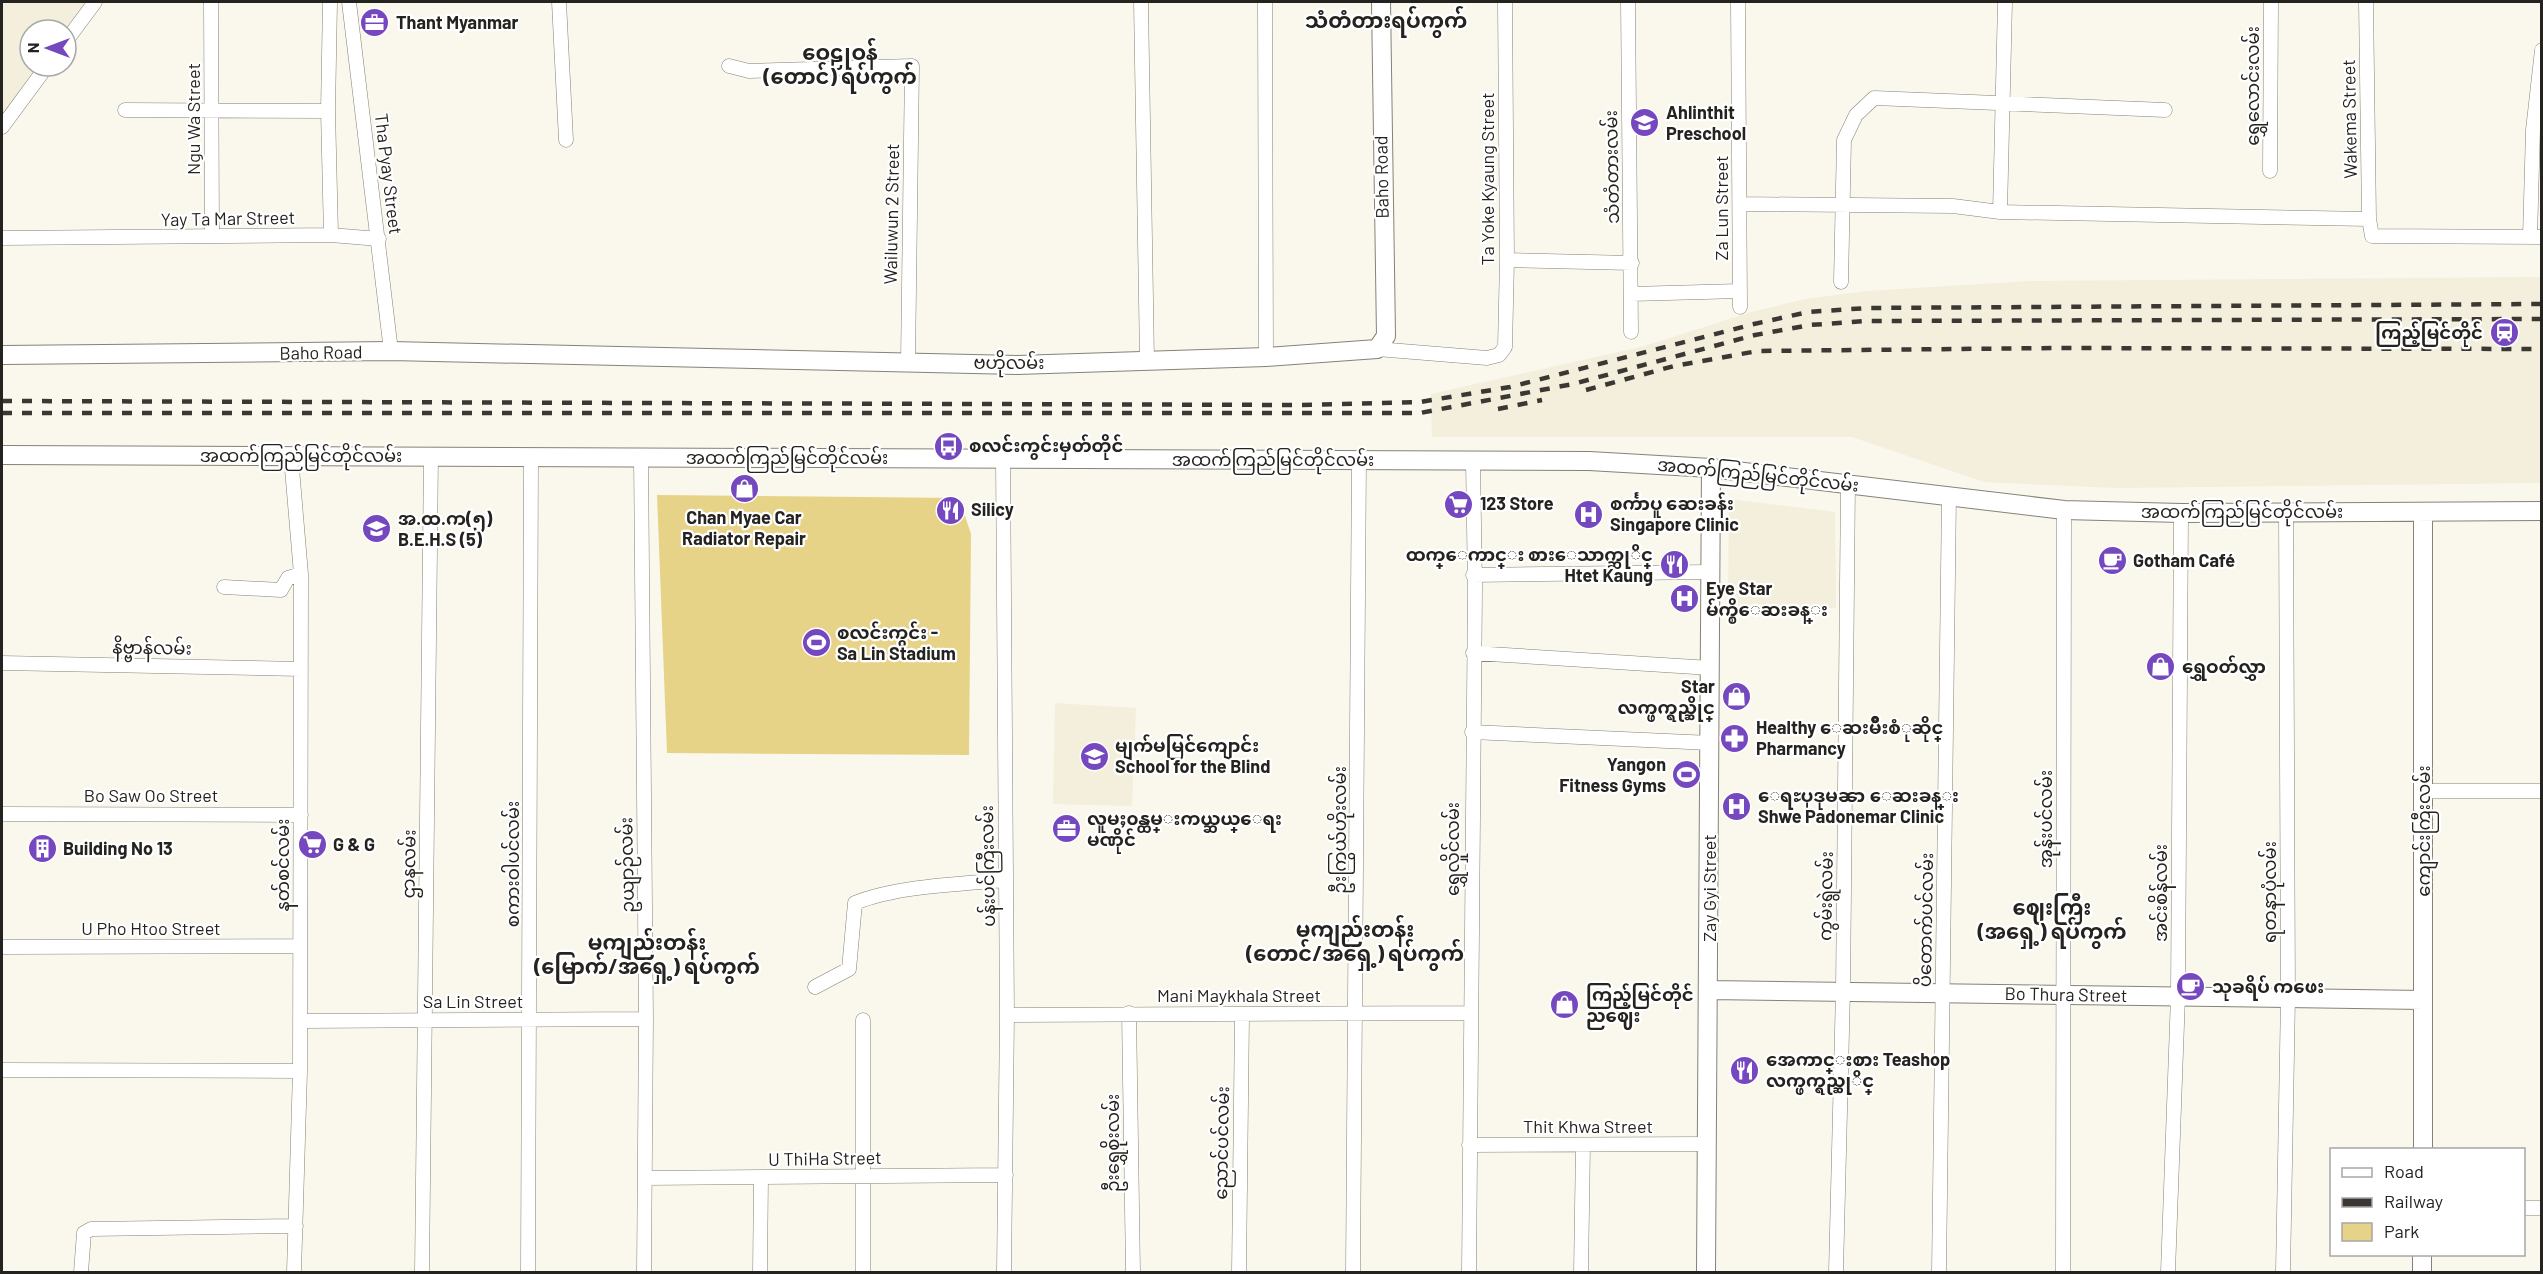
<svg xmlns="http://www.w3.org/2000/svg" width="2543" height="1274" font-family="Barlow,'Noto Sans Myanmar',sans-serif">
<rect width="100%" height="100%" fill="#faf7ec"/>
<path fill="#f3efdc" d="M 2,2 L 94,2 L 66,30 L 30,30 L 30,66 L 47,66 L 2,129 Z
M 2541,277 L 2541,483 L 2117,488 L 1984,482 L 1852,437 L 1432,437 L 1431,394 L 1645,346 L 1751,312 L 1806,299 L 1867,291 L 2031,281 Z
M 1729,499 L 1835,512 L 1836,608 L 1728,608 Z
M 1055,703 L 1136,708 L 1132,806 L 1053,804 Z"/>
<path fill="#e7d388" d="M 657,495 L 959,498 L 971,534 L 969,755 L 667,753 Z"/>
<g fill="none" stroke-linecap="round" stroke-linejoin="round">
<defs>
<path id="street" d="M 211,2 L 212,236
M 330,2 L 328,111 L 331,235
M 349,2 L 391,351
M 559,2 L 566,140
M 1141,2 L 1147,360
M 1265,2 L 1266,357
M 1628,2 L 1631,332
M 1738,2 L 1740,307
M 2366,2 L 2369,219 L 2372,236 L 2542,237
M 66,41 L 95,2
M 729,66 L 749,71 L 912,66 L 908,362
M 125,110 L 328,111
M 2,127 L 47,66
M 2270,171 L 2271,2
M 1740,204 L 1953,206 L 2000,212 L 2369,219
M 2000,212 L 2005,2
M 2530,237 L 2533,130 L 2542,50
M 2,238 L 331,235 L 379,239
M 1507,260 L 1632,263
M 1841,282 L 1844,140 L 1856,115 L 1874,98 L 2165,110
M 1631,294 L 1740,291
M 1377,349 L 1487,358 L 1499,355 L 1505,347 L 1507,260 L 1505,2
M 291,457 L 301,574 L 300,1071 L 294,1272
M 641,457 L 646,1019 L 644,1272
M 1003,460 L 1007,1015 L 1004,1272
M 1473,575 L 1711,572
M 224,587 L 281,590 L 288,578 L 301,574
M 1473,653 L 1711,668
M 2,663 L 301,669
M 1472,732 L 1711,743
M 2425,791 L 2542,791
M 2,814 L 301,815
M 2,947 L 300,946
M 815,987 L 849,969 L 855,903 C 896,886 961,884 1006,880
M 1129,1013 L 1133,1272
M 1007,1015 L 1470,1013
M 863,1020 L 863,1272
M 300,1021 L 646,1019
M 2,1070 L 300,1071
M 1469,1145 L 1707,1144
M 645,1178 L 1006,1175
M 2524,1208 L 2542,1208
M 81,1272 L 84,1233 L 91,1229 L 296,1226
M 422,1272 L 431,456
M 528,1272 L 531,456
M 760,1272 L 761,1178
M 1239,1272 L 1242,1015
M 1353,1272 L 1359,459
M 1469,1272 L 1475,588 L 1473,461
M 1581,1272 L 1583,1145
M 1836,1272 L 1843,991 L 1848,483
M 1939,1272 L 1949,495
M 2063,1272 L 2064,510
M 2168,1272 L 2178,996 L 2181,513
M 2283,1272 L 2288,998 L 2286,512"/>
<path id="secondary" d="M 2,355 L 391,351 L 1017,365 L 1266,357 L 1377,349 L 1386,336 L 1381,2
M 2,455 L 1589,461 L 1711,468 L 2064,510 L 2181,513 L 2542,511
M 1709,990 L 2423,1000
M 2423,1150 L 2423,512
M 1706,1272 L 1711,468
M 2422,1272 L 2422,1254"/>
</defs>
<use href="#street" stroke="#858278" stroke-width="15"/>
<use href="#secondary" stroke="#858278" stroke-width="20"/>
<use href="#street" stroke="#fff" stroke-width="14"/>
<use href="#secondary" stroke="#fff" stroke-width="18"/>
<path stroke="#3b3834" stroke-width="4.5" stroke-dasharray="10 10" stroke-linecap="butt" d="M 1586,390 L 1674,366 L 1758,351 L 2058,348 L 2542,349
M 2,401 L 1298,405 L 1420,402 L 1510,387 L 1754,324 L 1808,312 L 1867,308 L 2542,304
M 1498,409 L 1542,400
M 2,413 L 1420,413 L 1573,384 L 1755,335 L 1810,325 L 1867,321 L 2542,319"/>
</g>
<defs>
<symbol id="office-disc" viewBox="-11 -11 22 22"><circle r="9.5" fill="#7648c0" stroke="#fff"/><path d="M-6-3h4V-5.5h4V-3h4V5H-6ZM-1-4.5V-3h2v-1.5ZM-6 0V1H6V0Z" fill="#fff"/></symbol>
<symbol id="school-disc" viewBox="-11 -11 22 22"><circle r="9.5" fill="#7648c0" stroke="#fff"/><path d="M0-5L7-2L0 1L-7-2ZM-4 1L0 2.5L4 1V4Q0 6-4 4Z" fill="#fff"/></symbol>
<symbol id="station-disc" viewBox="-11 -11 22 22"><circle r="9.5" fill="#7648c0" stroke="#fff"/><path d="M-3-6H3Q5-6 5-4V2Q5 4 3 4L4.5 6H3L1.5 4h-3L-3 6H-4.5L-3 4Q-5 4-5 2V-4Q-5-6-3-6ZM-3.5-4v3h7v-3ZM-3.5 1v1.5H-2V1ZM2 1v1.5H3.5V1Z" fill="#fff"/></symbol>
<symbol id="bus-disc" viewBox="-11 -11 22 22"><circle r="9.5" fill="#7648c0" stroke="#fff"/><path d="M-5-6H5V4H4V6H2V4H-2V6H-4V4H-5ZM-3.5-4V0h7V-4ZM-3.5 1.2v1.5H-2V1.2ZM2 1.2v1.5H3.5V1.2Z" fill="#fff"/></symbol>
<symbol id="shop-disc" viewBox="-11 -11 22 22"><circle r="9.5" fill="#7648c0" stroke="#fff"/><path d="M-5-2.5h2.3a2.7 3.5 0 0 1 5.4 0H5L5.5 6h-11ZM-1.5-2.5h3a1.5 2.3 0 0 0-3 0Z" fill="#fff"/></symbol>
<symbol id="supermarket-disc" viewBox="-11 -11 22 22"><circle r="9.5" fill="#7648c0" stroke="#fff"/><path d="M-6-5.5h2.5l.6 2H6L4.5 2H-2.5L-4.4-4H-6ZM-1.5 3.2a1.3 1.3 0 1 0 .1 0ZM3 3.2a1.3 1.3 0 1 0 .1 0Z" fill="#fff"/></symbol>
<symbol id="restaurant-disc" viewBox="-11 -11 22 22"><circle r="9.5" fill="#7648c0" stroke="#fff"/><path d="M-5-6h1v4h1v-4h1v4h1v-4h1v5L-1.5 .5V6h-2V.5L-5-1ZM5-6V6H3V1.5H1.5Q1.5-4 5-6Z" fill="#fff"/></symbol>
<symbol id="hospital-disc" viewBox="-11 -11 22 22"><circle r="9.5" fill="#7648c0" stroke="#fff"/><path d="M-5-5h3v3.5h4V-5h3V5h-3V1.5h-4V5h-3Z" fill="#fff"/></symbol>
<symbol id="cafe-disc" viewBox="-11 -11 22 22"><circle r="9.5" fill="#7648c0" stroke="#fff"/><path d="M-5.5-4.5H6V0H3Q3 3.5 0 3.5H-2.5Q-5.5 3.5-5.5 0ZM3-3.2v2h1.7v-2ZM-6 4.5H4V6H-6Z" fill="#fff"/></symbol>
<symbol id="stadium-disc" viewBox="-11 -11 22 22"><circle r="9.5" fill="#7648c0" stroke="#fff"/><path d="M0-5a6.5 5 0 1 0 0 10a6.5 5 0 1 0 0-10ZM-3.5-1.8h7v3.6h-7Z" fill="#fff"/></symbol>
<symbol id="pharmacy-disc" viewBox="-11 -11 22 22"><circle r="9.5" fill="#7648c0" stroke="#fff"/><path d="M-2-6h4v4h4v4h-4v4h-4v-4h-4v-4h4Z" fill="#fff"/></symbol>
<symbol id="building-disc" viewBox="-11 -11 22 22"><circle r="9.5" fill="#7648c0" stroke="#fff"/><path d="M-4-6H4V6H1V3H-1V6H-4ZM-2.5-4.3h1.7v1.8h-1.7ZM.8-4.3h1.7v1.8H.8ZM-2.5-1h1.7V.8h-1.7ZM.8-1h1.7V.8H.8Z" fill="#fff"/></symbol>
</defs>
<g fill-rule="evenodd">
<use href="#office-disc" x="358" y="6" width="33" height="33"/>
<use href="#school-disc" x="1628" y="106" width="33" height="33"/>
<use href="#station-disc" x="2488" y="316" width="33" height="33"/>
<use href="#bus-disc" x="932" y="430" width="33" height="33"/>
<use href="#shop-disc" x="728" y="472" width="33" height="33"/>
<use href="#supermarket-disc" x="1442" y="488" width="33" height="33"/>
<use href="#restaurant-disc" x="934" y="494" width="33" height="33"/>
<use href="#hospital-disc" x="1572" y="498" width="33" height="33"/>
<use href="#school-disc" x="360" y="512" width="33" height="33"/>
<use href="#cafe-disc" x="2096" y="544" width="33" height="33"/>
<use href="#restaurant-disc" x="1658" y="548" width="33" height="33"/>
<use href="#hospital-disc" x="1668" y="582" width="33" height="33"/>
<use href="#stadium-disc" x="800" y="626" width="33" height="33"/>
<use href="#shop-disc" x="2144" y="650" width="33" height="33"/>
<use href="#shop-disc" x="1720" y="680" width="33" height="33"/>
<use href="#pharmacy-disc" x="1718" y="722" width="33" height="33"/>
<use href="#school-disc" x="1078" y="740" width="33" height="33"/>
<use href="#stadium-disc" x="1670" y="758" width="33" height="33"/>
<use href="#hospital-disc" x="1720" y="790" width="33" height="33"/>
<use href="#office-disc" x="1050" y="812" width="33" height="33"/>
<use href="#supermarket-disc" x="296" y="828" width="33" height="33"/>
<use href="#building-disc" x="26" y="832" width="33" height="33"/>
<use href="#cafe-disc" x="2174" y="970" width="33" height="33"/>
<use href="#shop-disc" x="1548" y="988" width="33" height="33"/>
<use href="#restaurant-disc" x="1728" y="1054" width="33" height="33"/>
</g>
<g text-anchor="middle" stroke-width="4.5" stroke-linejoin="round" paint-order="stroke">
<g font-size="18" font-weight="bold" fill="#25231f" stroke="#fff" text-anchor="start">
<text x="396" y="29">Thant Myanmar</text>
<text x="1666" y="119">Ahlinthit<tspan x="1666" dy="21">Preschool</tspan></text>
<text x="2483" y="339" text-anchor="end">ကြည့်မြင်တိုင်</text>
<text x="969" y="452">စလင်းကွင်းမှတ်တိုင်</text>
<text x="1480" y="510">123 Store</text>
<text x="1610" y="510">စင်္ကာပူ ဆေးခန်း<tspan x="1610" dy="21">Singapore Clinic</tspan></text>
<text x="971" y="516">Silicy</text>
<text x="744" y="524" text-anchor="middle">Chan Myae Car<tspan x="744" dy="21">Radiator Repair</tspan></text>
<text x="398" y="525">အ.ထ.က(၅)<tspan x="398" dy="21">B.E.H.S (5)</tspan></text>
<text x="1653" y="561" text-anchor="end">ထက္ေကာင္း စားေသာက္ဆုိင္<tspan x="1653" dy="21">Htet Kaung</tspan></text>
<text x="2133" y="567">Gotham Café</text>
<text x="1706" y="595">Eye Star<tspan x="1706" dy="21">မ်က္စိေဆးခန္း</tspan></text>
<text x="837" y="639">စလင်းကွင်း -<tspan x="837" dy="21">Sa Lin Stadium</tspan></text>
<text x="2182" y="673">ရွှေဝတ်လွှာ</text>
<text x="1715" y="693" text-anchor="end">Star<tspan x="1715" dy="21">လက္ဖက္ရည္ဆိုင္</tspan></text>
<text x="1756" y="734">Healthy ေဆးမ်ိဳးစံုဆိုင္<tspan x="1756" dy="21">Pharmancy</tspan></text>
<text x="1115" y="752">မျက်မမြင်ကျောင်း<tspan x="1115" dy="21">School for the Blind</tspan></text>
<text x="1666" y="771" text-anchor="end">Yangon<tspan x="1666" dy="21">Fitness Gyms</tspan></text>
<text x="1758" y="802">ေရႊပုဒုမၼာ ေဆးခန္း<tspan x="1758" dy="21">Shwe Padonemar Clinic</tspan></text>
<text x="1087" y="825">လူမႈ၀န္ထမ္းကယ္ဆယ္ေရး<tspan x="1087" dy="21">မဏိုင်</tspan></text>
<text x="333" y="851">G &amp; G</text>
<text x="63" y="855">Building No 13</text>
<text x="2212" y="993">သုခရိပ် ကဖေး</text>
<text x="1586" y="1001">ကြည့်မြင်တိုင်<tspan x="1586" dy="21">ညဈေး</tspan></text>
<text x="1766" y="1066">အေကာင္းစား Teashop<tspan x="1766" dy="21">လက္ဖက္ရည္ဆုိင္</tspan></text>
</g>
<g font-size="18" fill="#25231f" stroke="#fff">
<text transform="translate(2253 86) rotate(-90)" y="6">ရွှေလောင်းလမ်း</text>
<text transform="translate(194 119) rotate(-90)" y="6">Ngu Wa Street</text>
<text transform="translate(2350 119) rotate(-91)" y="6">Wakema Street</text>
<text transform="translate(1612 167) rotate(-91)" y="6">သံတံတားလမ်း</text>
<text transform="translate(388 174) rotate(83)" y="6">Tha Pyay Street</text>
<text transform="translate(1382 177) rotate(-91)" y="6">Baho Road</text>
<text transform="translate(1488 179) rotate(-90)" y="6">Ta Yoke Kyaung Street</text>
<text transform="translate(1722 208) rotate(-90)" y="6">Za Lun Street</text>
<text transform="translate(892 214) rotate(-89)" y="6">Wailuwun 2 Street</text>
<text transform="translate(228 219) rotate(-1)" y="6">Yay Ta Mar Street</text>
<text transform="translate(321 353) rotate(-1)" y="6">Baho Road</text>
<text x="1009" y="369">ဗဟိုလမ်း</text>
<text x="301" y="462">အထက်ကြည်မြင်တိုင်လမ်း</text>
<text x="787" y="464">အထက်ကြည်မြင်တိုင်လမ်း</text>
<text x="1273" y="466">အထက်ကြည်မြင်တိုင်လမ်း</text>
<text transform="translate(1758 475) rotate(6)" y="6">အထက်ကြည်မြင်တိုင်လမ်း</text>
<text x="2242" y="518">အထက်ကြည်မြင်တိုင်လမ်း</text>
<text transform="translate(152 648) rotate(1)" y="6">နိဗ္ဗာန်လမ်း</text>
<text x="151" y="802">Bo Saw Oo Street</text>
<text transform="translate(2046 819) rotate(-90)" y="6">အုန်းပင်လမ်း</text>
<text transform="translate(1340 830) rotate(-90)" y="6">ဦးကြွယ်ဟိုးလမ်း</text>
<text transform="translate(2424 831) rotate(-90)" y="6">ကျောင်းကြီးလမ်း</text>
<text transform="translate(1453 849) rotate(-90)" y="6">ရွှေလှိုင်လမ်း</text>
<text transform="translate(409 864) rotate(-89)" y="6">ဌာနလမ်း</text>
<text transform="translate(513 864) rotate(-90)" y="6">စကားဝါပင်လမ်း</text>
<text transform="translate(283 865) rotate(-90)" y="6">နတ်စင်လမ်း</text>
<text transform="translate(627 865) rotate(-91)" y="6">ဥယျာဉ်လမ်း</text>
<text transform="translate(988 866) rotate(-91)" y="6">ပန်းပင်ကြီးလမ်း</text>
<text transform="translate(1710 888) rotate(-90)" y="6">Zay Gyi Street</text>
<text transform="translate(2270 892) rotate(-90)" y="6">ရတနာပုံလမ်း</text>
<text transform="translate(2161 893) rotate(-90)" y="6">အင်းစိန်လမ်း</text>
<text transform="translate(1826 896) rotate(-89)" y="6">ကွမ်းရွဲလမ်း</text>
<text transform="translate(1926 920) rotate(-89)" y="6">ပိတောက်ပင်လမ်း</text>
<text x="151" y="935">U Pho Htoo Street</text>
<text transform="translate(2066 995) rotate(1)" y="6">Bo Thura Street</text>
<text x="1239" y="1002">Mani Maykhala Street</text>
<text x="473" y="1008">Sa Lin Street</text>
<text x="1588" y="1133">Thit Khwa Street</text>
<text transform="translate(1113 1143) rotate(-90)" y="6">ဦးရွှေစိုးလမ်း</text>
<text transform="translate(1222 1143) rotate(-89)" y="6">ညောင်ပင်လမ်း</text>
<text transform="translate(825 1159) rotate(-1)" y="6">U ThiHa Street</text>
</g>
<g font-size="21" font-weight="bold" fill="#25231f" stroke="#fff">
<text x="1386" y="28">သံတံတားရပ်ကွက်</text>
<text x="840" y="60">ဝေဠုဝန်<tspan x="840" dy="24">(တောင်) ရပ်ကွက်</tspan></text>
<text x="2052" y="915">ဈေးကြီး<tspan x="2052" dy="24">(အရှေ့) ရပ်ကွက်</tspan></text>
<text x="1355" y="937">မကျည်းတန်း<tspan x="1355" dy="24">(တောင်/အရှေ့) ရပ်ကွက်</tspan></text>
<text x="647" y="950">မကျည်းတန်း<tspan x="647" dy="24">(မြောက်/အရှေ့) ရပ်ကွက်</tspan></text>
</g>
</g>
<rect width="2543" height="1274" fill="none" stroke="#25231f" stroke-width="6"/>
<rect x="2330" y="1148" width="195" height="108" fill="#ffffff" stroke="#a8a7a5" stroke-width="1.5"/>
<rect x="2342" y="1168" width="30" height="9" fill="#ffffff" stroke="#a8a7a5" stroke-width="1.5"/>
<text x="2384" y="1178" font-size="18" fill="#25231f">Road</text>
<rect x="2342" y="1198" width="30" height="9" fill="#3b3834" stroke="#a8a7a5" stroke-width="1.5"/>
<text x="2384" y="1208" font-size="18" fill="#25231f">Railway</text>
<rect x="2342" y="1223" width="30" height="18" fill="#e7d388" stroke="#a8a7a5" stroke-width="1.5"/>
<text x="2384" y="1238" font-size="18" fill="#25231f">Park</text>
<g transform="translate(48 48) rotate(270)"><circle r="28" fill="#ffffff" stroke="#a8a7a5" stroke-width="1.5"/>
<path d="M0-4.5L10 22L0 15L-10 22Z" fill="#7648c0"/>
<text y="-9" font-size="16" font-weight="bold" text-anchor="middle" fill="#25231f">N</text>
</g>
</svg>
